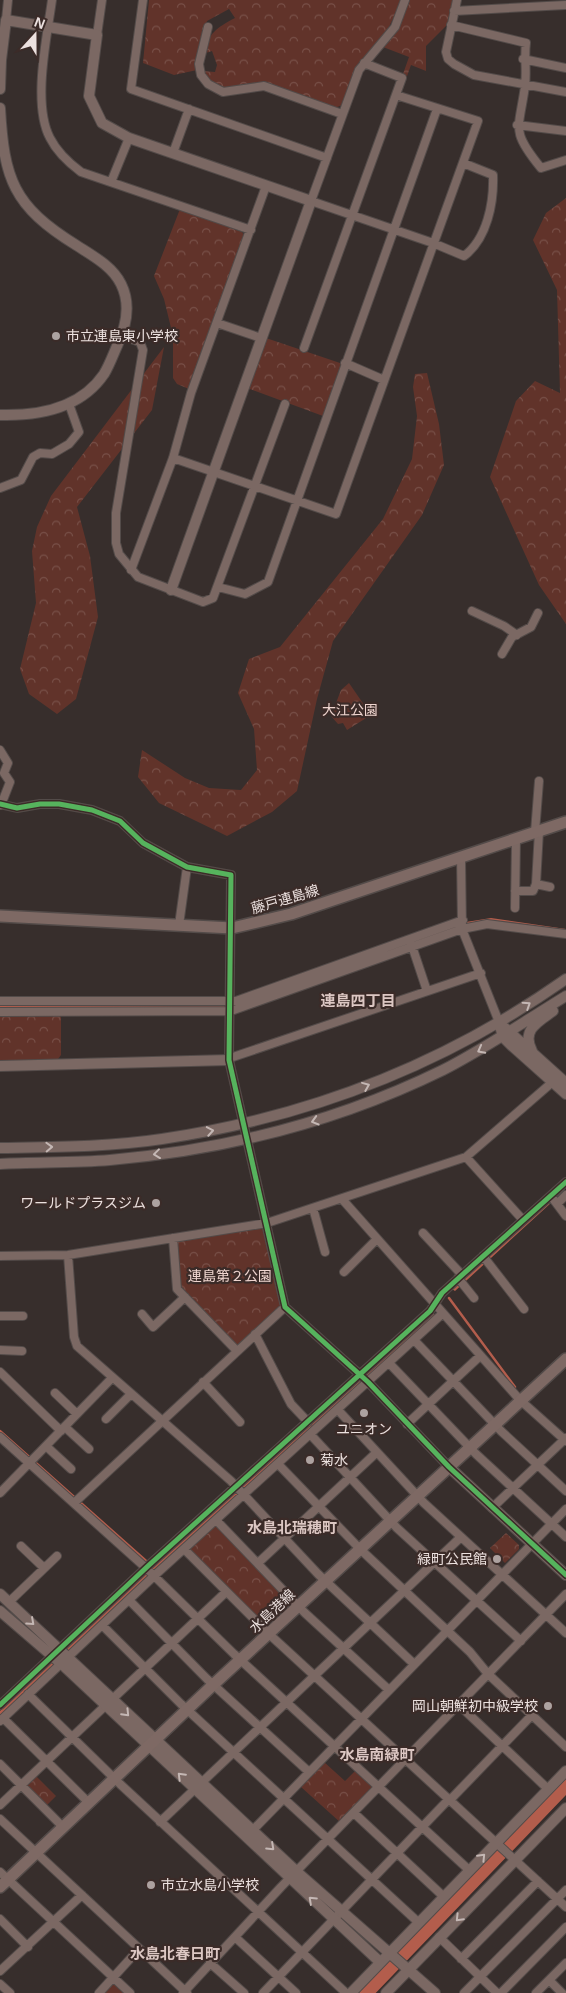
<svg xmlns="http://www.w3.org/2000/svg" width="566" height="1993" font-family="Arial,'Noto Sans JP',sans-serif">
<defs>
<pattern id="forest-crowns" width="20" height="18" patternUnits="userSpaceOnUse" patternTransform="scale(1.25)"><rect width="20" height="18" fill="#61332a"/><path d="M2 6a3 3 0 1 1 6 0M12 15a3 3 0 1 1 6 0" fill="none" stroke="#785048"/></pattern>
</defs>
<rect width="100%" height="100%" fill="#372e2c"/>
<path fill="url(#forest-crowns)" d="M 149,0 L 402,0 L 387,31 L 356,68 L 342,105 L 335,108 L 263,82 L 237,88 L 223,88 L 212,82 L 203,71 L 215,72 L 217,65 L 212,51 L 203,54 C 209,33 216,28 235,18 L 229,9 L 207,21 L 196,61 L 197,70 L 174,75 L 143,63 Z
M 410,0 L 453,0 L 447,25 L 426,46 L 426,71 L 411,65 L 407,76 L 403,74 L 409,57 L 383,47 L 398,27 Z
M 566,198 L 566,624 L 539,585 L 490,477 L 516,401 L 535,381 L 560,393 L 557,290 L 533,240 L 546,213 Z
M 180,209 L 242,232 L 245,237 L 189,389 L 177,384 L 173,378 L 173,336 L 164,299 L 154,276 Z
M 266,338 L 340,363 L 342,366 L 323,416 L 247,388 Z
M 164,347 L 152,410 L 77,507 L 90,556 L 98,617 L 76,699 L 57,714 L 29,694 L 20,669 L 36,603 L 32,551 L 37,527 L 51,496 Z
M 427,373 L 439,424 L 444,465 L 422,515 L 333,641 L 317,699 L 297,791 L 272,812 L 227,836 L 159,803 L 138,777 L 142,750 L 185,778 L 209,788 L 241,790 L 257,770 L 254,729 L 238,693 L 249,659 L 280,647 L 383,519 L 412,459 L 417,416 L 413,387 L 415,374 Z
M 349,683 L 371,715 L 347,730 L 343,723 L 338,724 L 331,716 L 341,690 Z
M 0,1015 L 59,1015 L 61,1017 L 61,1055 L 58,1059 L 0,1061 Z
M 264,1225 L 281,1302 L 279,1308 L 239,1346 L 232,1344 L 180,1287 L 176,1239 Z
M 217,1523 L 291,1601 L 264,1624 L 189,1550 Z
M 506,1533 L 519,1545 L 519,1549 L 505,1563 L 490,1548 Z
M 324,1762 L 345,1781 L 356,1770 L 375,1788 L 341,1823 L 301,1787 Z
M 34,1774 L 56,1796 L 46,1806 L 24,1784 Z
M 115,1982 L 127,1993 L 104,1993 Z"/>
<path fill="#b35d4c" d="M 491,918 L 566,929 L 566,932 L 466,926 L 466,922 Z
M 460,924 L 460,927 L 235,1008 L 0,1009 L 0,1004 L 236,1003 Z
M 550,1200 L 552,1202 L 455,1291 L 452,1289 Z
M 433,1313 L 436,1316 L 0,1717 L 0,1711 L 144,1575 Z"/>
<g fill="none" stroke-linecap="round" stroke-linejoin="round">
<path stroke="#b35d4c" stroke-width="2.5" d="M 449,1298 L 515,1387
M 0,1431 L 154,1568
M 402,1961 L 566,1792
M 372,1993 L 398,1965"/>
<path stroke="#b35d4c" stroke-width="14" d="M 366,1993 L 566,1785"/>
<defs>
<path id="minor" d="M 52,0 C 47,37 32,104 50,138 C 57,152 69,163 81,172 L 251,230
M 143,0 L 131,89 L 327,158
M 405,0 L 395,27 L 359,70 L 311,201 L 433,243 L 464,256 C 487,239 494,203 493,175 L 463,163
M 457,0 L 446,52 L 448,59 L 454,64 L 474,75 L 566,92
M 454,11 L 566,5
M 6,20 L 8,0
M 451,25 L 526,43 C 524,57 527,71 525,86 C 519,130 510,130 541,168 L 566,160
M 208,27 L 199,64 L 201,75 L 208,84 L 223,92 L 264,86 L 342,114
M 97,35 L 102,0
M 523,59 L 566,68
M 517,125 L 566,131
M 173,153 L 189,109
M 111,182 L 129,138
M 217,323 L 261,338
M 122,336 L 140,342 L 143,350 L 116,513 L 116,543 L 119,554 L 138,577 L 203,602 L 213,598 L 285,404
M 304,348 L 402,78 L 364,63
M 345,363 L 384,380
M 173,458 L 336,514 L 478,121 L 396,95
M 0,488 L 21,480 L 33,457 L 40,453 L 52,454 L 69,444 L 79,432 L 69,404
M 131,570 L 173,458 L 191,393 L 266,186
M 218,587 L 245,594 L 268,582 L 437,109
M 472,611 L 504,626 L 517,635
M 502,654 L 512,637 L 531,627 L 538,613
M 0,750 L 8,763 L 4,773 L 10,782 L 1,805
M 0,804 L 17,808 L 40,804 L 59,804 L 92,810 L 120,821 L 143,843 L 187,867 L 231,875 L 229,1060 L 285,1307 L 368,1382 L 449,1467
M 535,832 L 539,781
M 461,857 L 462,929 L 499,1022
M 536,884 L 539,831
M 515,891 L 533,891 L 536,884 L 550,887
M 515,908 L 516,839
M 179,925 L 187,867
M 411,943 L 427,991
M 0,1001 L 236,1001 L 463,920
M 0,1012 L 231,1011 L 462,929 L 487,924 L 566,934
M 230,1058 L 481,973
M 466,1157 L 523,1220
M 551,1196 L 566,1216
M 342,1199 L 520,1400 L 566,1441
M 557,1204 L 566,1195
M 313,1208 L 325,1252
M 423,1233 L 462,1275
M 173,1238 L 177,1289 L 237,1351
M 68,1255 L 74,1337 L 77,1346 L 231,1481 L 318,1574 L 414,1664
M 0,1256 L 68,1255 L 267,1223 L 466,1157 L 556,1079
M 483,1256 L 524,1309
M 344,1272 L 377,1239
M 458,1278 L 474,1298
M 142,1314 L 153,1327 L 185,1297
M 0,1316 L 23,1316
M 255,1334 L 291,1404 L 308,1422
M 414,1340 L 501,1431 L 566,1491
M 0,1350 L 22,1351
M 389,1363 L 476,1454 L 566,1537
M 0,1372 L 61,1431
M 203,1382 L 240,1422
M 55,1393 L 77,1414
M 338,1410 L 424,1503 L 566,1633
M 106,1419 L 131,1394
M 407,1424 L 480,1356
M 65,1427 L 89,1449
M 310,1434 L 397,1528 L 521,1641
M 0,1437 L 146,1568 L 234,1654 L 469,1870
M 46,1446 L 71,1469
M 278,1464 L 360,1549 L 470,1652 L 488,1674 L 566,1747
M 0,1493 L 112,1378
M 74,1503 L 285,1307
M 492,1508 L 566,1438
M 216,1520 L 305,1613 L 389,1690
M 21,1546 L 44,1568
M 184,1549 L 269,1634 L 566,1907
M 258,1563 L 376,1453
M 129,1600 L 207,1679 L 309,1772
M 9,1602 L 57,1556
M 102,1625 L 181,1704 L 418,1922
M 28,1694 L 120,1784 L 346,1993
M 0,1705 L 148,1566 L 430,1311 L 442,1293 L 566,1182
M 459,1705 L 548,1789
M 3,1718 L 89,1803
M 0,1721 L 154,1576 L 442,1314
M 0,1764 L 63,1827
M 450,1800 L 532,1715
M 0,1805 L 226,1592
M 354,1813 L 443,1896
M 0,1819 L 187,1993
M 160,1822 L 461,1537
M 250,1833 L 566,1509
M 0,1872 L 130,1993
M 0,1919 L 28,1947
M 235,1937 L 296,1993
M 439,1937 L 497,1993
M 461,1959 L 538,1881
M 210,1963 L 244,1993
M 0,1971 L 82,1895
M 549,1980 L 562,1993
M 0,1984 L 10,1993
M 99,1993 L 139,1949
M 183,1993 L 281,1887 L 566,1594
M 263,1993 L 449,1799
M 464,1993 L 566,1890
M 501,1993 L 566,1927
M 536,1993 L 566,1963"/>
<path id="tertiary" d="M 0,89 L 1,60 L 6,20 L 97,35 L 89,96 L 102,123 L 129,138 L 311,201 L 171,590
M 0,108 C 4,179 13,206 76,245 C 93,256 112,266 121,284 C 131,304 126,327 117,346 C 113,355 109,366 104,374 C 81,408 39,416 0,415
M 499,1022 L 503,1037 L 511,1045 L 566,1094
M 505,1028 L 566,1083
M 532,1051 C 521,1030 538,1022 553,1011
M 0,1066 L 229,1060
M 0,1148 C 54,1147 109,1147 162,1139 C 310,1117 444,1065 566,979
M 0,1164 C 36,1162 73,1163 110,1160 C 225,1150 339,1121 443,1070 C 486,1048 525,1021 566,996
M 449,1467 L 566,1575
M 0,1594 L 297,1872 L 435,1993
M 0,1611 L 65,1667 L 380,1962
M 351,1993 L 566,1771
M 386,1993 L 566,1808"/>
<path id="secondary" d="M 0,916 L 232,928 L 291,914 L 566,822
M 0,1887 L 214,1684 L 566,1359"/>
</defs>
<use href="#minor" stroke="#534b49" stroke-width="10"/>
<use href="#tertiary" stroke="#534b49" stroke-width="12"/>
<use href="#secondary" stroke="#534b49" stroke-width="14"/>
<use href="#minor" stroke="#7b6863" stroke-width="8"/>
<use href="#tertiary" stroke="#7b6863" stroke-width="10"/>
<use href="#secondary" stroke="#7e6964" stroke-width="11"/>
<defs>
<path id="cycleway" d="M 0,804 L 17,808 L 40,804 L 59,804 L 92,810 L 120,821 L 143,843 L 187,867 L 231,875 L 229,1060 L 285,1307 L 368,1382 L 449,1467 L 566,1575
M 0,1705 L 148,1566 L 430,1311 L 442,1293 L 566,1182"/>
</defs>
<use href="#cycleway" stroke="#3b2b28" stroke-width="8"/>
<use href="#cycleway" stroke="#56b35d" stroke-width="5"/>
</g>
<defs><path id="oneway-chevron" d="M-2-3.5L2.5 0L-2 3.5" fill="none" stroke-width="1.6" stroke-linecap="round" stroke-linejoin="round" transform="scale(1.25)"/></defs>
<g stroke="#c4b7b4">
<use href="#oneway-chevron" transform="translate(527 1005) rotate(-33)"/>
<use href="#oneway-chevron" transform="translate(481 1050) rotate(152)"/>
<use href="#oneway-chevron" transform="translate(366 1086) rotate(-22)"/>
<use href="#oneway-chevron" transform="translate(315 1121) rotate(164)"/>
<use href="#oneway-chevron" transform="translate(210 1131) rotate(-10)"/>
<use href="#oneway-chevron" transform="translate(49 1147) rotate(-2)"/>
<use href="#oneway-chevron" transform="translate(157 1154) rotate(173)"/>
<use href="#oneway-chevron" transform="translate(31 1622) rotate(42)"/>
<use href="#oneway-chevron" transform="translate(126 1713) rotate(46)"/>
<use href="#oneway-chevron" transform="translate(181 1776) rotate(-135)"/>
<use href="#oneway-chevron" transform="translate(271 1847) rotate(43)"/>
<use href="#oneway-chevron" transform="translate(482 1857) rotate(-46)"/>
<use href="#oneway-chevron" transform="translate(312 1900) rotate(-137)"/>
<use href="#oneway-chevron" transform="translate(459 1918) rotate(134)"/>
</g>
<g fill="#ada2a0" stroke="#3b2b28" stroke-width="2">
<circle cx="56" cy="336" r="5"/>
<circle cx="156" cy="1203" r="5"/>
<circle cx="364" cy="1413" r="5"/>
<circle cx="310" cy="1460" r="5"/>
<circle cx="497" cy="1559" r="5"/>
<circle cx="548" cy="1706" r="5"/>
<circle cx="151" cy="1885" r="5"/>
</g>
<g text-anchor="middle" stroke-width="4.5" stroke-linejoin="round" paint-order="stroke">
<g font-size="14" fill="#ece1df" stroke="#3b2b28" text-anchor="start">
<text x="66" y="341">市立連島東小学校</text>
<text x="146" y="1208" text-anchor="end">ワールドプラスジム</text>
<text x="364" y="1434" text-anchor="middle">ユニオン</text>
<text x="320" y="1465">菊水</text>
<text x="487" y="1564" text-anchor="end">緑町公民館</text>
<text x="538" y="1711" text-anchor="end">岡山朝鮮初中級学校</text>
<text x="161" y="1890">市立水島小学校</text>
</g>
<g font-size="14" fill="#efd5cf" stroke="#3b2b28">
<text x="350" y="715">大江公園</text>
<text x="230" y="1281">連島第２公園</text>
</g>
<g font-size="14" fill="#ece1df" stroke="#3b2b28">
<text transform="translate(285 899) rotate(-16)" y="5">藤戸連島線</text>
<text transform="translate(272 1611) rotate(-43)" y="5">水島港線</text>
</g>
<g font-size="15" font-weight="bold" fill="#dcc7c3" stroke="#3b2b28">
<text x="358" y="1006">連島四丁目</text>
<text x="292" y="1533">水島北瑞穂町</text>
<text x="377" y="1760">水島南緑町</text>
<text x="175" y="1959">水島北春日町</text>
</g>
</g>
<g transform="translate(35 35) rotate(21)" stroke="#3b2b28" stroke-width="4" paint-order="stroke">
<path d="M0-4L9 19L0 12L-9 19Z" fill="#ece1df"/>
<text y="-8" font-size="14" font-weight="bold" text-anchor="middle" fill="#ece1df">N</text>
</g>
</svg>
